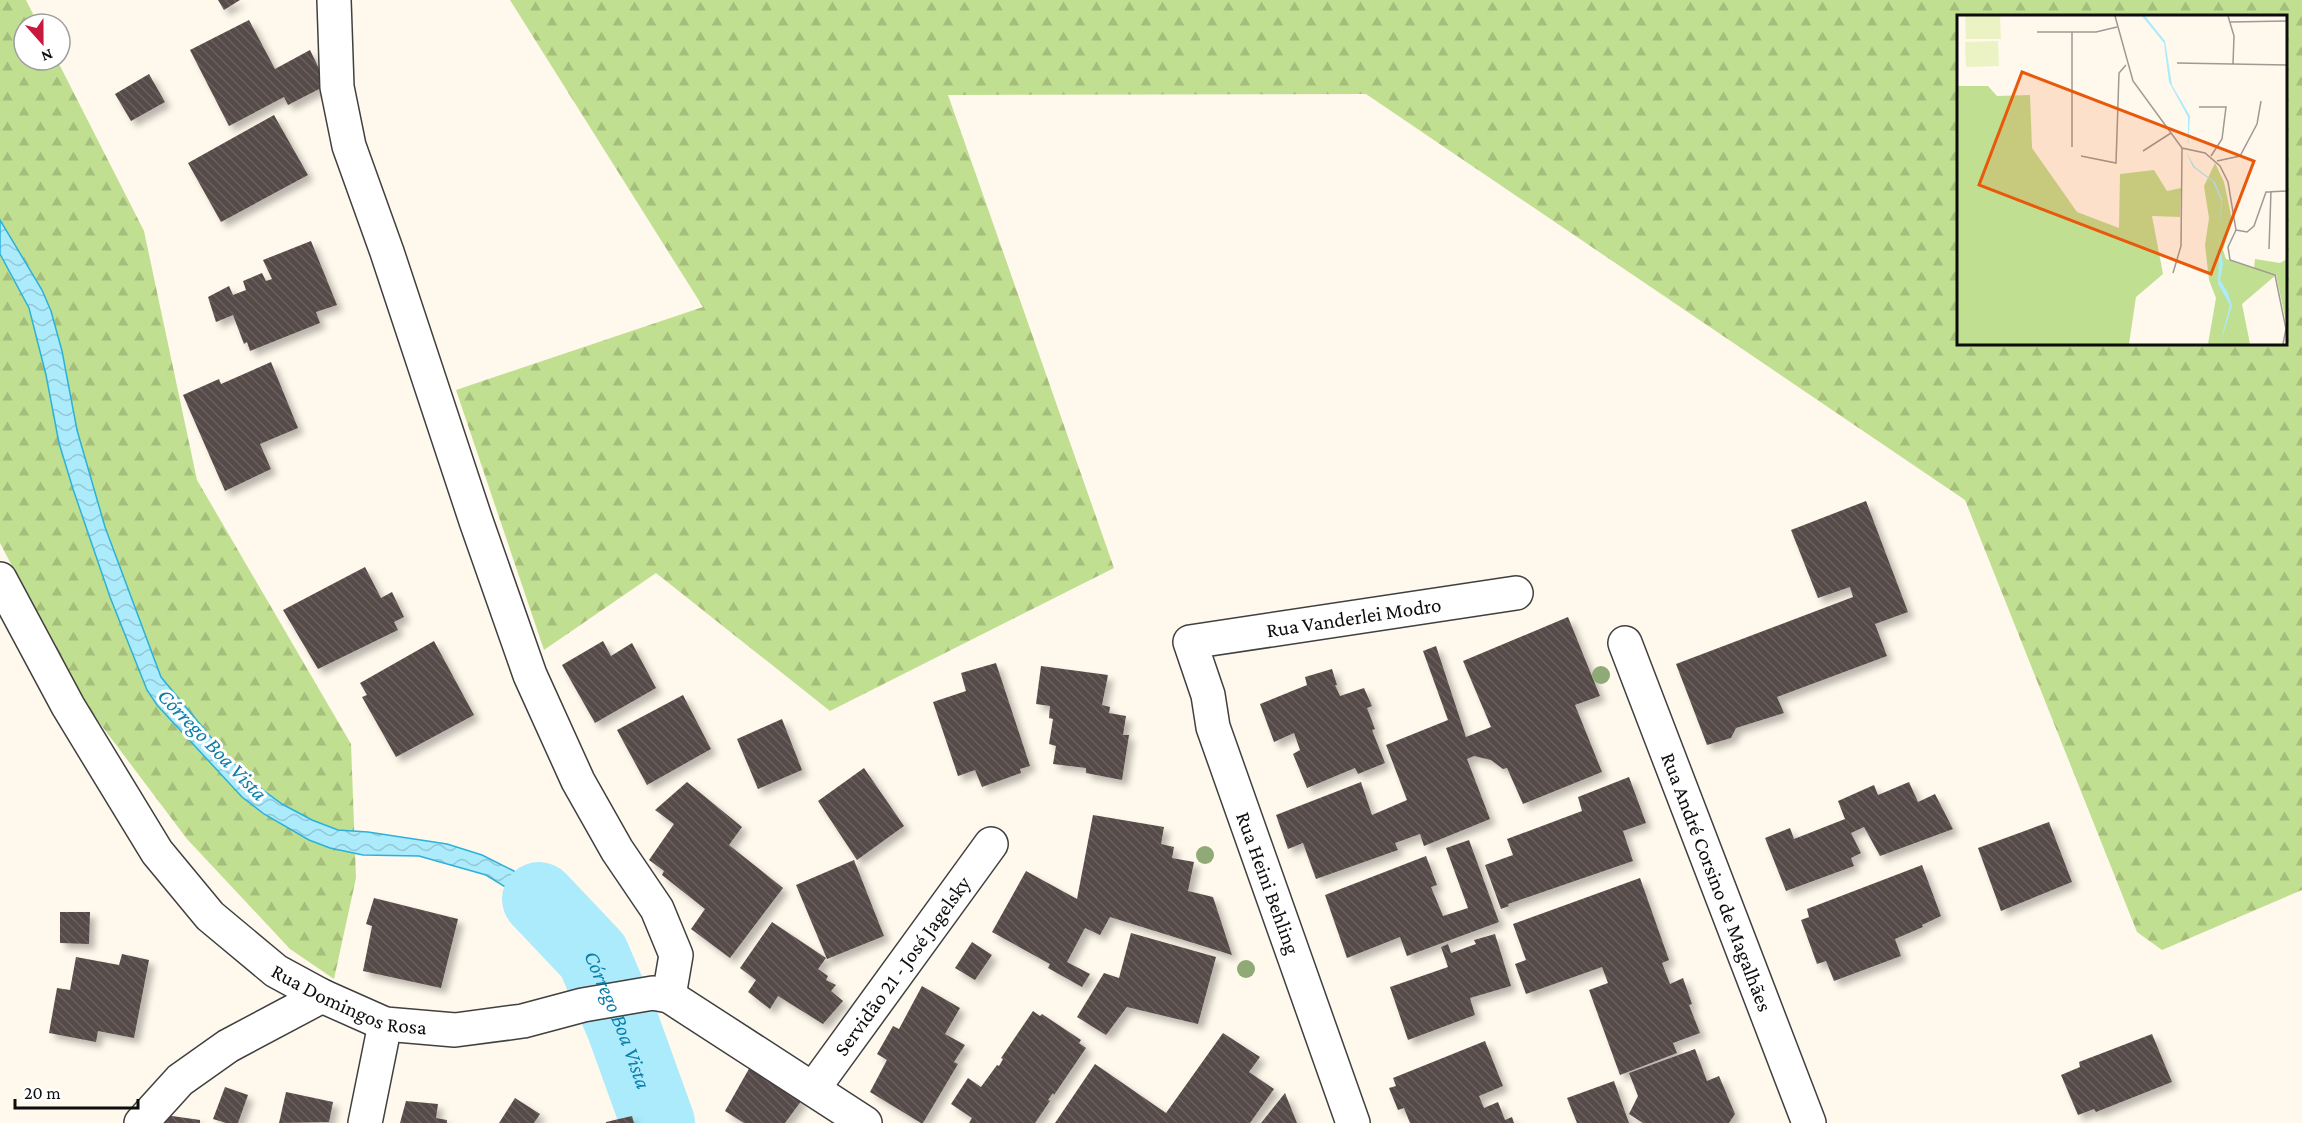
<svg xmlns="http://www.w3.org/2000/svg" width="2302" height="1123" font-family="'Crimson Pro',serif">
<defs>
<pattern id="forest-firs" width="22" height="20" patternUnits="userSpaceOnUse" patternTransform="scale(1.5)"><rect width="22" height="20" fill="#c1df90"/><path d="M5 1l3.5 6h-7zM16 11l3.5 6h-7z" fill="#a5be7b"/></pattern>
<pattern id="water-waves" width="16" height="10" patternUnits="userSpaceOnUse" patternTransform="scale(1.5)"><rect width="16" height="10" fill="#acebfc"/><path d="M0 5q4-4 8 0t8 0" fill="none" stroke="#93c8d7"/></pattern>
<pattern id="building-back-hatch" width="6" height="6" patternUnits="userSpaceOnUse" patternTransform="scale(1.5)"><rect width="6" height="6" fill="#564b48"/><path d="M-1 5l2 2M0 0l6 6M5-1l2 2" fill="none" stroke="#69605e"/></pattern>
<filter id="shadow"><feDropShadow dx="5.5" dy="5.5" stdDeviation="3" flood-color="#0004"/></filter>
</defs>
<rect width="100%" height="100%" fill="#fff8ec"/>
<path fill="url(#forest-firs)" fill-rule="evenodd" d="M 0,0 L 26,0 L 38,24 L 24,24 L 24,60 L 57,60 L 144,231 L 197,480 L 351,744 L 356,878 L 334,979 L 290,949 L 187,839 L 83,701 L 0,543 Z
M 510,0 L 2302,0 L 2302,890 L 2162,950 L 2137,932 L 1965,500 L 1366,94 L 948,95 L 1114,568 L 830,711 L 656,573 L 544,650 L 456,390 L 703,307 ZM 1958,16 L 2286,16 L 2286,344 L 1958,344 Z"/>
<path fill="url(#water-waves)" stroke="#2cb1d9" stroke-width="1.5" d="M 0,220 L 42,290 L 51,311 L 62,351 L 77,430 L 105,527 L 161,677 L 224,753 L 252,782 L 282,804 L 312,820 L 338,830 L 368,832 L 447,844 L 482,855 L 510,869 L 533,881 L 591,937 L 613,975 L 590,978 L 574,943 L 525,899 L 486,875 L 419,856 L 363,855 L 330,848 L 309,840 L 264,814 L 242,797 L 157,705 L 147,690 L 110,597 L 73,489 L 59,443 L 46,375 L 29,308 L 0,254 Z
M 635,1025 L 653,1072 L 667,1123 L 646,1123 L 615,1027 Z"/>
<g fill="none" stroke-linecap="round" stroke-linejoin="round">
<path stroke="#acebfc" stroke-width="74" id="s1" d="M 539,899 L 593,956 L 623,1026 L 658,1123"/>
</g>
<path fill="url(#building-back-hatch)" filter="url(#shadow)" d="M 218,0 L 240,0 L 224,10 Z
M 249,20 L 275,69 L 310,50 L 327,85 L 288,105 L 284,97 L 229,126 L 190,50 Z
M 149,74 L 165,102 L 131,121 L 115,94 Z
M 274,115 L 308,175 L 221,222 L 188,163 Z
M 311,241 L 337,305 L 316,312 L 320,323 L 250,351 L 247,342 L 244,344 L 233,315 L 216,322 L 208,297 L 229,286 L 233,295 L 246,290 L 243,281 L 262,273 L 266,281 L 272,279 L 263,260 Z
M 271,362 L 298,428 L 260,444 L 271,469 L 225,491 L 183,395 L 219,379 L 221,384 Z
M 1866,501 L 1908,612 L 1875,624 L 1887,656 L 1777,697 L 1784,713 L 1736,728 L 1731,738 L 1707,745 L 1676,664 L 1853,597 L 1850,587 L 1818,598 L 1791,530 Z
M 365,567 L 381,598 L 392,592 L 404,617 L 394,622 L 398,630 L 318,669 L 283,610 Z
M 1568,617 L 1600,696 L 1575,705 L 1602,772 L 1523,804 L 1507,768 L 1503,769 L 1491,760 L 1474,756 L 1467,759 L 1490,819 L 1424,846 L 1420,834 L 1395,843 L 1398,850 L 1316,879 L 1303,843 L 1288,849 L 1276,815 L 1361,782 L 1372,815 L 1407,800 L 1386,745 L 1448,720 L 1423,651 L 1436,646 L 1466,737 L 1491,727 L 1463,661 Z
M 434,641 L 474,715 L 396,757 L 362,697 L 367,695 L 360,683 Z
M 603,641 L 611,656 L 632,643 L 656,688 L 595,723 L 562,665 Z
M 996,663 L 1030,766 L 1020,769 L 1021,773 L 982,787 L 975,770 L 958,776 L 933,702 L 966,691 L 961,673 Z
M 1041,666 L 1108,675 L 1102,705 L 1110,707 L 1109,713 L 1126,716 L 1123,735 L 1129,735 L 1122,780 L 1086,773 L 1086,768 L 1053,764 L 1056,746 L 1049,744 L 1053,719 L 1049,718 L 1050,706 L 1036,704 Z
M 1332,669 L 1337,685 L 1335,685 L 1340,696 L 1364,688 L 1372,706 L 1367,708 L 1375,729 L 1372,730 L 1385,763 L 1358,774 L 1355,768 L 1307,788 L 1293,754 L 1300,750 L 1294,733 L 1274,742 L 1260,704 L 1307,685 L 1305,677 Z
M 683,695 L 711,749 L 647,785 L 617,730 Z
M 782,719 L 802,770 L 758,789 L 737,739 Z
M 864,768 L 904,826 L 857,860 L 818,801 Z
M 1629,777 L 1646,823 L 1623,831 L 1633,861 L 1508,904 L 1509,906 L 1501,909 L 1485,865 L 1513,855 L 1507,839 L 1582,811 L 1578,797 Z
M 687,782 L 742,827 L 729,845 L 783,888 L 730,958 L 691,929 L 705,909 L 662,875 L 664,871 L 649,860 L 674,824 L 655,810 Z
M 1909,782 L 1918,802 L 1935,794 L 1953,829 L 1880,856 L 1864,827 L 1851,833 L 1861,853 L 1851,858 L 1854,866 L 1786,891 L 1765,838 L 1790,828 L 1794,839 L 1845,819 L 1838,801 L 1874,785 L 1878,795 Z
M 1093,815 L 1164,827 L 1161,844 L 1174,847 L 1172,858 L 1194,862 L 1188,891 L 1213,897 L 1232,955 L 1110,917 L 1100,935 L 1085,928 L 1067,962 L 1090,974 L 1082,987 L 1048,968 L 1050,964 L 992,932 L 1026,871 L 1077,899 Z
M 2049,822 L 2072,882 L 2001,911 L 1978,848 Z
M 1469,840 L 1499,922 L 1407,956 L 1400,937 L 1347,958 L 1325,895 L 1426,856 L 1437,885 L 1431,887 L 1443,916 L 1468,908 L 1446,848 Z
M 854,860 L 884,936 L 827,959 L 796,885 Z
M 1922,865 L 1941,916 L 1922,925 L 1923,927 L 1895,939 L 1901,956 L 1834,981 L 1826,961 L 1817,964 L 1801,920 L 1809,917 L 1807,909 Z
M 1640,878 L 1669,960 L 1662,963 L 1670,984 L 1683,978 L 1692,1004 L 1689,1005 L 1700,1033 L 1673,1043 L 1677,1053 L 1620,1075 L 1589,990 L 1608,983 L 1602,967 L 1526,994 L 1515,964 L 1526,960 L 1513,924 Z
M 374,898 L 458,919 L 441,988 L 363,971 L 372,926 L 366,924 Z
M 60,912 L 90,912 L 89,944 L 60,943 Z
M 772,922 L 826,958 L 818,969 L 828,976 L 826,980 L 836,985 L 831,991 L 843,1001 L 823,1024 L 778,996 L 770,1009 L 748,992 L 756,980 L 740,968 Z
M 1131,933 L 1216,957 L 1198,1024 L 1127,1007 L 1106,1035 L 1077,1017 L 1104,973 L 1119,978 Z
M 1495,934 L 1511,986 L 1470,998 L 1475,1015 L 1408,1040 L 1390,987 L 1448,967 L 1441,947 L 1448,944 L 1451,953 L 1476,944 L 1474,940 Z
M 972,942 L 992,955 L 975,980 L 955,968 Z
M 122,954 L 149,960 L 134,1038 L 98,1031 L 96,1042 L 49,1033 L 57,988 L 70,990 L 76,957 L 119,965 Z
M 922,986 L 960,1008 L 945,1034 L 965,1045 L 954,1062 L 958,1064 L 923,1123 L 921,1123 L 870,1092 L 887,1060 L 877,1054 L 893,1026 L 899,1029 Z
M 1033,1011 L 1040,1016 L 1042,1014 L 1081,1040 L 1079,1043 L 1086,1048 L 1054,1095 L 1053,1093 L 1048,1100 L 1050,1101 L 1035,1123 L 969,1123 L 972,1118 L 951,1104 L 968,1078 L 981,1087 L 997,1065 L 999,1066 L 1003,1059 L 1001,1058 Z
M 1223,1033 L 1260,1057 L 1249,1072 L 1274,1089 L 1250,1123 L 1055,1123 L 1095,1064 L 1166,1113 Z
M 2152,1034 L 2172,1082 L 2096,1112 L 2094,1109 L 2078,1115 L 2061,1075 L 2080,1067 L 2079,1062 Z
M 1485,1041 L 1503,1086 L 1479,1096 L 1484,1108 L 1498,1102 L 1505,1120 L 1512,1117 L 1514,1123 L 1410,1123 L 1404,1108 L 1398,1110 L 1389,1088 L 1396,1086 L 1393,1078 Z
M 1695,1049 L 1707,1081 L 1719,1076 L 1735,1114 L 1729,1123 L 1643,1123 L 1629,1114 L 1638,1096 L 1629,1073 Z
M 754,1060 L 802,1100 L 785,1123 L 744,1123 L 725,1111 Z
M 1614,1081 L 1629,1123 L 1577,1123 L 1567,1098 Z
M 225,1087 L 248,1095 L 238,1123 L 226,1123 L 213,1119 Z
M 286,1092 L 333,1102 L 329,1122 L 279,1123 Z
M 1285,1093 L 1297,1123 L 1261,1123 Z
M 515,1098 L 540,1114 L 534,1123 L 499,1123 Z
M 406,1101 L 438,1104 L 436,1118 L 447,1120 L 447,1123 L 400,1123 Z
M 165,1115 L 200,1120 L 200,1123 L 164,1123 Z
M 632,1116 L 634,1123 L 606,1123 L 606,1122 Z"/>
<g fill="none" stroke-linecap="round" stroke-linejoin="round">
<defs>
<g id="minor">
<path d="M 334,0 L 337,87 L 349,146 L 387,252 L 476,521 L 530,675 L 578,781 L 617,850 L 657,909 L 676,955 L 669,996"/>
<path id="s2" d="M 0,579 L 68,706 L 157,852 L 210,916 L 276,971 L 322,996 L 385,1024 L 455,1030 L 523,1021 L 583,1005 L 653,993 L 669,996 L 865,1123"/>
<path id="s3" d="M 1625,643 L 1809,1123"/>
<path id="s4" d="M 813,1089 L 991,844"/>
<path d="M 141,1123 L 180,1080 L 228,1046 L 322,996"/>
<path d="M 365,1123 L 385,1024"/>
<path id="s5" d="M 1353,1123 L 1213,727 L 1208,695 L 1190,642 L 1516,593"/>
</g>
</defs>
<use href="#minor" stroke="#404040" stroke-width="36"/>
<use href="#minor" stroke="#fff" stroke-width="33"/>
</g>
<g fill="#90aa77">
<circle cx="1601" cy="675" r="9"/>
<circle cx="1205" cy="855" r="9"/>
<circle cx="1246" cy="969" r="9"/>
</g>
<g text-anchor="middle" stroke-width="6" stroke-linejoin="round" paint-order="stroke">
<g font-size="21" fill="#0d0d0d" stroke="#fff">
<text dy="7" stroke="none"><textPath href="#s5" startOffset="674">Rua Vanderlei Modro</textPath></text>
<text transform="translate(1268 883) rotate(70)" y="7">Rua Heini Behling</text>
<text dy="7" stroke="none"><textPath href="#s3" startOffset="256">Rua André Corsino de Magalhães</textPath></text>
<text dy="7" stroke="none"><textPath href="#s4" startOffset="152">Servidão 21 - José Jagelsky</textPath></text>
<text dy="7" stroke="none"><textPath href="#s2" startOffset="564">Rua Domingos Rosa</textPath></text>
</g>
<g font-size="22" font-style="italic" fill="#0b7ea9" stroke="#fff">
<text transform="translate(213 744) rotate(46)" y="8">Córrego Boa Vista</text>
<text dy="8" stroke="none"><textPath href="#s1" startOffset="147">Córrego Boa Vista</textPath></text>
</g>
</g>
<g transform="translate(1957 15)">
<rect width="330" height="330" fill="#fff8ec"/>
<path d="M 0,71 L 31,71 L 40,81 L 73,80 L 75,133 L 120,197 L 162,213 L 163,159 L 197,155 L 210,176 L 224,173 L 223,202 L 195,201 L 206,259 L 179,282 L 172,329 L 0,329 ZM 258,148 L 267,167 L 275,205 L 266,235 L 269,244 L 297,253 L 298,244 L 323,248 L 330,244 L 330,311 L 319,260 L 285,289 L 293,329 L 251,329 L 259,283 L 252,265 L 248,230 L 252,203 L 247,171 Z" fill="#c1df90"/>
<path d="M 8,1 L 43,1 L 44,24 L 9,24 ZM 41,26 L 42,51 L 9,52 L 8,27 Z" fill="#ebf3c5"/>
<path d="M 185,1 L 188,1 L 208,26 L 215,70 L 233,101 L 231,132 L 231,102 L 212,67 L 207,28 ZM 229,137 L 238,152 L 258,167 L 265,184 L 262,227 L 266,249 L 263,265 L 271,278 L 275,291 L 263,329 L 273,290 L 261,269 L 264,185 L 256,167 L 236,152 Z" fill="#acebfc"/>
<path fill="none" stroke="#9e9a93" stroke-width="1.5" d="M 158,1 L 176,66 L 225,133 L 248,138 L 263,151 L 271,167 L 279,215M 271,1 L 277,21 L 276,49M 273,7 L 330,6M 80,17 L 139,17 L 160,12M 115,17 L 115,132M 220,48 L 330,50M 242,92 L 269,92 L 265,124 L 254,141M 186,136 L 214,118M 124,141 L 159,148 L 162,58 L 169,50M 260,146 L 283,141 L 300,109 L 304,86M 279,215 L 271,232 L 273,245 L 318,260 L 329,314 L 326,329M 279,215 L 290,217 L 297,211 L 309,177 L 330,176M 312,234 L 314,176M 216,258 L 224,231 L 225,133"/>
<path fill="#e8590c" fill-opacity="0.15" stroke="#e8590c" stroke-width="3" d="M 65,57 L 297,146 L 254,259 L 22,170 Z"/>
<rect width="330" height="330" fill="none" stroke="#0d0d0d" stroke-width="3"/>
</g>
<g transform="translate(42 42) rotate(159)"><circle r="28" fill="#ffffff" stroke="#9e9e9e" stroke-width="1.5"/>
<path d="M0-4.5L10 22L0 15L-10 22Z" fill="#c9183e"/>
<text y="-9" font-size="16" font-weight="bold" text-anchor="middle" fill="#0d0d0d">N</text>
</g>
<path d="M15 1099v9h123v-9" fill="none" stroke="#0d0d0d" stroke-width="3"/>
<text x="24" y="1099" font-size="18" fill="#0d0d0d" stroke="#ffffff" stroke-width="4.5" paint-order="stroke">20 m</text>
</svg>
